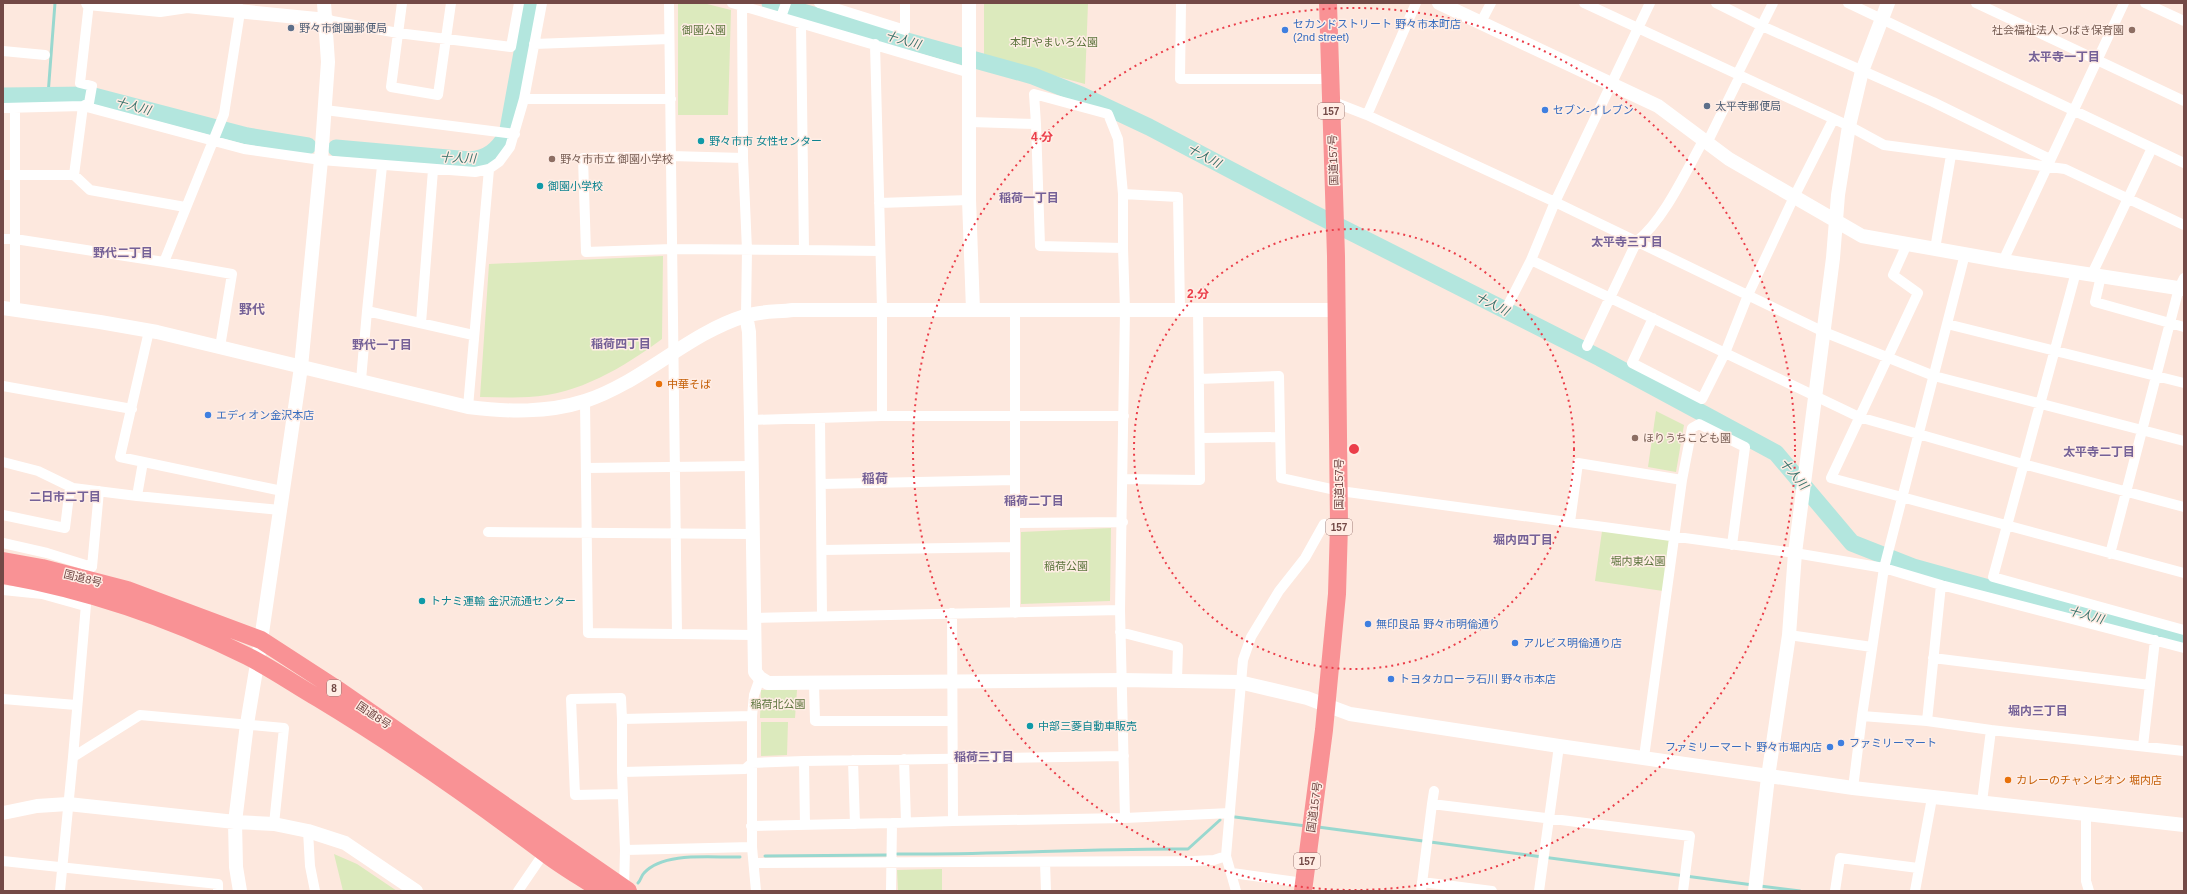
<svg xmlns="http://www.w3.org/2000/svg" width="2187" height="894" font-family="Arial,'Noto Sans JP',sans-serif">
<rect width="100%" height="100%" fill="#fde8de"/>
<path fill="#dceabd" d="M 678,3 L 703,3 L 731,10 L 728,115 L 678,115 Z
M 984,3 L 1088,3 L 1085,84 L 984,57 Z
M 663,256 L 662,339 C 624,367 578,395 529,397 C 513,398 496,397 480,397 L 489,264 Z
M 1656,411 L 1684,425 L 1676,472 L 1648,467 Z
M 1111,528 L 1110,601 L 1021,604 L 1021,532 Z
M 1602,531 L 1671,540 L 1663,591 L 1595,581 Z
M 761,690 L 797,690 L 795,718 L 760,718 Z
M 761,722 L 788,722 L 787,755 L 761,756 Z
M 334,854 L 357,864 L 397,891 L 343,891 Z
M 942,869 L 942,891 L 898,891 L 897,870 Z"/>
<g fill="none" stroke-linecap="round" stroke-linejoin="round">
<path stroke="#99d8cf" stroke-width="3" d="M 48,95 L 55,3
M 1235,817 L 1306,826
M 1318,827 L 1753,885
M 897,854 C 994,855 1091,848 1188,849 L 1220,820
M 765,856 L 887,855
M 638,883 C 641,880 641,876 644,873 C 664,851 713,858 740,857
M 1760,886 L 1800,891"/>
<path stroke="#b3e6de" stroke-width="17" d="M 770,3 L 1033,76 L 1081,95 L 1149,127 L 1311,212 L 1600,358 L 1776,453 L 1852,543 L 1913,567 L 2184,642
M 3,96 L 90,95 L 247,136 L 308,146
M 336,148 L 470,160 C 489,158 497,150 507,135 L 531,3"/>
<path stroke="#fff" stroke-width="10" d="M 402,3 L 391,87 L 438,95 L 451,3
M 669,3 L 677,634 L 755,635
M 732,3 L 970,73
M 819,3 L 905,30 L 905,3
M 1181,3 L 1180,79 L 1330,79
M 1584,3 L 1849,126 L 1884,145 L 2065,169 L 2184,225
M 1650,3 L 1555,202 L 1531,260 L 1859,417 L 2023,464 L 2184,507
M 1716,3 L 1762,26 L 1933,102 L 2050,159
M 1848,3 L 2184,163
M 1976,3 L 2184,101
M 2145,3 L 2184,21
M 742,6 L 743,158 L 747,250 L 746,315
M 781,17 L 786,3
M 327,20 L 398,33 L 511,47 L 519,3
M 1481,22 L 1491,3
M 801,24 L 804,250 L 880,251
M 534,44 L 669,39
M 875,44 L 882,308 L 882,416
M 3,51 L 45,55
M 1737,75 L 1773,3
M 524,99 L 671,99
M 1331,101 L 1367,115 L 1555,202 L 1824,332 L 1934,376 L 2184,441
M 3,108 L 83,106 L 244,149 L 321,160 L 475,172 L 489,169 L 499,162 L 510,147 L 524,99 L 542,3
M 15,108 L 15,309
M 325,110 L 515,134
M 1367,115 L 1416,3
M 971,122 L 1036,124 L 1040,246 L 1123,248 L 1123,194 L 1178,197 L 1180,309
M 1036,124 L 1034,94 L 1108,114 L 1118,139 L 1123,194
M 1707,143 L 1740,76
M 743,158 L 671,156 L 583,158 L 586,252 L 672,249 L 804,250
M 382,166 L 367,311 L 473,335
M 3,175 L 74,175 L 90,190 L 185,207
M 74,175 L 83,106 L 89,103 L 92,86 L 80,83 L 89,3
M 879,203 L 969,200
M 3,239 L 15,239 L 164,262
M 1907,244 L 1893,275 L 1918,293 L 1831,478 L 2184,573
M 1123,248 L 1125,310 L 1120,610 L 1125,818
M 1935,249 L 1951,155
M 1965,254 L 1884,568 L 1862,716 L 1927,721 L 1991,730 L 1982,802
M 2003,261 L 2124,3
M 2076,272 L 1993,577 L 2184,630
M 2092,274 L 2152,148
M 2101,276 L 2095,302 L 2184,327
M 1508,305 L 1531,260
M 1015,311 L 1015,613
M 1653,318 L 1632,363 L 1702,399 L 1725,353 L 1748,295 L 1794,197 L 1833,120
M 421,323 L 433,170
M 1947,324 L 2184,383
M 149,331 L 120,457 L 282,491
M 1587,346 L 1637,241 C 1664,220 1686,171 1703,141
M 220,347 L 232,274 L 164,262 L 224,114 L 240,12 L 237,3
M 1199,379 L 1279,376 L 1281,478 L 1340,491 L 1795,553 L 1884,568 L 1941,585 L 2184,648
M 361,380 L 367,311
M 3,386 L 132,409
M 585,401 L 588,633 L 677,634
M 468,407 L 489,169
M 820,419 L 822,615
M 751,420 L 882,416 L 1124,416
M 1201,438 L 1280,437
M 3,462 L 38,471 L 73,488 L 137,496 L 143,462
M 586,468 L 751,466
M 1124,479 L 1200,480 L 1198,309
M 821,484 L 1015,480
M 137,496 L 280,510
M 3,515 L 65,528 L 70,487
M 1570,522 L 1578,463 L 1682,480
M 1015,523 L 1123,522
M 488,532 L 753,534
M 3,543 L 47,553 L 92,567 L 99,491
M 822,550 L 1015,547
M 2110,554 L 2179,288 L 2184,278
M 3,590 L 42,594 L 85,606
M 87,593 L 73,757 L 140,715 L 284,728 L 274,824
M 754,618 L 1120,610
M 1120,632 L 1178,647 L 1177,680
M 1789,635 L 1872,647
M 1933,658 L 2150,685
M 814,684 L 815,721 L 952,721
M 3,699 L 76,705
M 752,716 L 622,719 L 622,772 L 745,769 L 752,763 L 804,761 L 1124,756
M 622,719 L 621,698 L 571,699 L 575,795 L 622,794
M 1927,721 L 1941,585
M 1991,730 L 2184,751
M 2143,746 L 2155,640
M 1644,757 L 1682,480 L 1692,428 L 1699,424 L 1745,447 L 1732,545
M 904,759 L 906,822
M 853,760 L 855,824
M 804,761 L 805,825
M 622,772 L 625,850
M 1853,788 L 1862,716
M 1434,791 L 1432,804 L 1690,836 L 1683,891
M 2086,814 L 2086,881 L 2089,891
M 953,821 L 1125,818 L 1230,813
M 751,826 L 892,823
M 308,831 L 310,866 L 315,891
M 3,861 L 218,884 L 218,891
M 1045,862 L 1046,891
M 755,863 L 1194,861 L 1214,860 L 1226,856
M 1232,873 L 1304,883
M 1422,882 L 1492,891
M 624,888 L 625,850 L 752,847
M 60,891 L 73,757
M 518,891 L 544,853
M 756,891 L 752,847 L 752,716 L 754,695 L 760,678
M 891,891 L 892,823 L 953,821 L 952,613
M 1236,891 L 1226,856 L 1243,660 L 1251,637 L 1279,591 L 1305,558 L 1324,524 L 1339,525
M 1421,891 L 1432,804
M 1539,891 L 1559,746
M 1835,891 L 1840,858 L 1918,868
M 1915,891 L 1932,798"/>
<path stroke="#fff" stroke-width="14" d="M 88,3 L 160,10 L 187,6 L 327,20
M 969,3 L 969,200 L 973,310
M 1439,3 L 1658,106 L 1729,159 L 1862,236 L 2003,261 L 2184,289
M 3,308 L 100,322 L 157,332 L 468,407 C 508,412 547,413 585,401 C 643,382 687,334 745,316 C 760,311 778,312 793,310 L 1336,310
M 746,315 L 749,332 L 751,420 L 755,672 L 760,678 L 768,683 L 1122,680 L 1239,682 L 1307,698 L 1350,714 L 1559,746 L 1853,788 L 2184,825
M 3,813 L 37,806 L 68,804 L 235,822 L 274,824 L 308,831 L 345,843 L 416,891
M 240,891 L 236,867 L 235,822 L 247,724 L 261,640 L 301,367 L 321,160 L 328,62 L 324,3
M 1755,891 L 1768,777 L 1789,635 L 1795,553 L 1833,258 L 1838,195 L 1849,126 L 1862,71 L 1888,3"/>
<path stroke="#f99295" stroke-width="18" d="M 3,561 L 42,568 L 127,590 L 261,640 L 335,688 L 628,891
M 3,575 C 88,590 170,618 247,656 C 271,668 294,684 318,698 C 396,745 472,798 545,853 C 563,867 583,878 602,891
M 1303,891 L 1324,730 L 1337,594 L 1339,525 L 1336,256 L 1328,3"/>
</g>
<g fill="none" stroke="#eb3e4a" stroke-width="2" stroke-dasharray="2 4">
<circle cx="1354" cy="449" r="220"/>
<circle cx="1354" cy="449" r="441"/>
</g>
<g fill="#5c6f8a" stroke="#ffede5" stroke-width="1.5">
<circle cx="291" cy="28" r="4"/>
<circle cx="1707" cy="106" r="4"/>
</g>
<g fill="#3f7fe0" stroke="#ffede5" stroke-width="1.5">
<circle cx="1285" cy="30" r="4"/>
<circle cx="1545" cy="110" r="4"/>
<circle cx="208" cy="415" r="4"/>
<circle cx="1368" cy="624" r="4"/>
<circle cx="1515" cy="643" r="4"/>
<circle cx="1391" cy="679" r="4"/>
<circle cx="1841" cy="743" r="4"/>
<circle cx="1830" cy="747" r="4"/>
</g>
<g fill="#8d6e63" stroke="#ffede5" stroke-width="1.5">
<circle cx="2132" cy="30" r="4"/>
<circle cx="552" cy="159" r="4"/>
<circle cx="1635" cy="438" r="4"/>
</g>
<g fill="#0f9aa8" stroke="#ffede5" stroke-width="1.5">
<circle cx="701" cy="141" r="4"/>
<circle cx="540" cy="186" r="4"/>
<circle cx="422" cy="601" r="4"/>
<circle cx="1030" cy="726" r="4"/>
</g>
<g fill="#e8710a" stroke="#ffede5" stroke-width="1.5">
<circle cx="659" cy="384" r="4"/>
<circle cx="2008" cy="780" r="4"/>
</g>
<g text-anchor="middle" stroke-width="3" stroke-linejoin="round" paint-order="stroke">
<g fill="#ffede5" stroke="#9d7a76" stroke-width="1">
<rect x="1318" y="103" width="26" height="16" rx="3"/>
<rect x="1326" y="519" width="26" height="16" rx="3"/>
<rect x="327" y="680" width="14" height="16" rx="3"/>
<rect x="1294" y="853" width="26" height="16" rx="3"/>
</g>
<g font-size="10" font-weight="bold" fill="#734946">
<text x="1331" y="115">157</text>
<text x="1339" y="531">157</text>
<text x="334" y="692">8</text>
<text x="1307" y="865">157</text>
</g>
<g font-size="11" fill="#366cbe" stroke="#ffede5" text-anchor="start">
<text x="1293" y="28">セカンドストリート 野々市本町店<tspan x="1293" dy="13">(2nd street)</tspan></text>
<text x="1553" y="114">セブン-イレブン</text>
<text x="216" y="419">エディオン金沢本店</text>
<text x="1376" y="628">無印良品 野々市明倫通り</text>
<text x="1523" y="647">アルビス明倫通り店</text>
<text x="1399" y="683">トヨタカローラ石川 野々市本店</text>
<text x="1849" y="747">ファミリーマート</text>
<text x="1822" y="751" text-anchor="end">ファミリーマート 野々市堀内店</text>
</g>
<g font-size="11" fill="#4e5e75" stroke="#ffede5" text-anchor="start">
<text x="299" y="32">野々市御園郵便局</text>
<text x="1715" y="110">太平寺郵便局</text>
</g>
<g font-size="11" fill="#5c743c" stroke="#ffede5">
<text x="704" y="34">御園公園</text>
<text x="1054" y="46">本町やまいろ公園</text>
<text x="1638" y="565">堀内東公園</text>
<text x="1066" y="570">稲荷公園</text>
<text x="778" y="708">稲荷北公園</text>
</g>
<g font-size="11" fill="#785e54" stroke="#ffede5" text-anchor="start">
<text x="2124" y="34" text-anchor="end">社会福祉法人つばき保育園</text>
<text x="560" y="163">野々市市立 御園小学校</text>
<text x="1643" y="442">ほりうちこども園</text>
</g>
<g font-size="11" fill="#0d838f" stroke="#ffede5" text-anchor="start">
<text x="709" y="145">野々市市 女性センター</text>
<text x="548" y="190">御園小学校</text>
<text x="430" y="605">トナミ運輸 金沢流通センター</text>
<text x="1038" y="730">中部三菱自動車販売</text>
</g>
<g font-size="11" fill="#734946" stroke="#ffede5">
<text transform="translate(1333 160) rotate(-92)" y="4">国道157号</text>
<text transform="translate(1339 484) rotate(-90)" y="4">国道157号</text>
<text transform="translate(83 578) rotate(14)" y="4">国道8号</text>
<text transform="translate(374 715) rotate(34)" y="4">国道8号</text>
<text transform="translate(1314 807) rotate(-82)" y="4">国道157号</text>
</g>
<g font-size="11" fill="#c56008" stroke="#ffede5" text-anchor="start">
<text x="667" y="388">中華そば</text>
<text x="2016" y="784">カレーのチャンピオン 堀内店</text>
</g>
<g font-size="12" font-style="italic" fill="#37726b" stroke="#ffede5">
<text transform="translate(903 40) rotate(16)" y="4">十人川</text>
<text transform="translate(133 106) rotate(15)" y="4">十人川</text>
<text transform="translate(1204 156) rotate(28)" y="4">十人川</text>
<text transform="translate(458 158) rotate(2)" y="4">十人川</text>
<text transform="translate(1492 304) rotate(27)" y="4">十人川</text>
<text transform="translate(1794 474) rotate(50)" y="4">十人川</text>
<text transform="translate(2086 615) rotate(15)" y="4">十人川</text>
</g>
<g font-size="12" font-weight="bold" fill="#756197" stroke="#ffede5">
<text x="2064" y="61">太平寺一丁目</text>
<text x="1029" y="202">稲荷一丁目</text>
<text x="1627" y="246">太平寺三丁目</text>
<text x="123" y="257">野代二丁目</text>
<text x="621" y="348">稲荷四丁目</text>
<text x="382" y="349">野代一丁目</text>
<text x="2099" y="456">太平寺二丁目</text>
<text x="65" y="501">二日市二丁目</text>
<text x="1034" y="505">稲荷二丁目</text>
<text x="1523" y="544">堀内四丁目</text>
<text x="2038" y="715">堀内三丁目</text>
<text x="984" y="761">稲荷三丁目</text>
</g>
<g font-size="13" font-weight="bold" fill="#756197" stroke="#ffede5">
<text x="252" y="314">野代</text>
<text x="875" y="483">稲荷</text>
</g>
</g>
<circle cx="1354" cy="449" r="6" fill="#eb3e4a" stroke="#ffede5" stroke-width="2"/>
<g font-size="12" text-anchor="middle" font-weight="bold" fill="#eb3e4a" stroke="#ffede5" stroke-width="3" stroke-linejoin="round" paint-order="stroke">
<text x="1042" y="141">4 分</text>
<text x="1198" y="298">2 分</text>
</g>
<rect width="2187" height="894" fill="none" stroke="#734946" stroke-width="8"/>
</svg>
